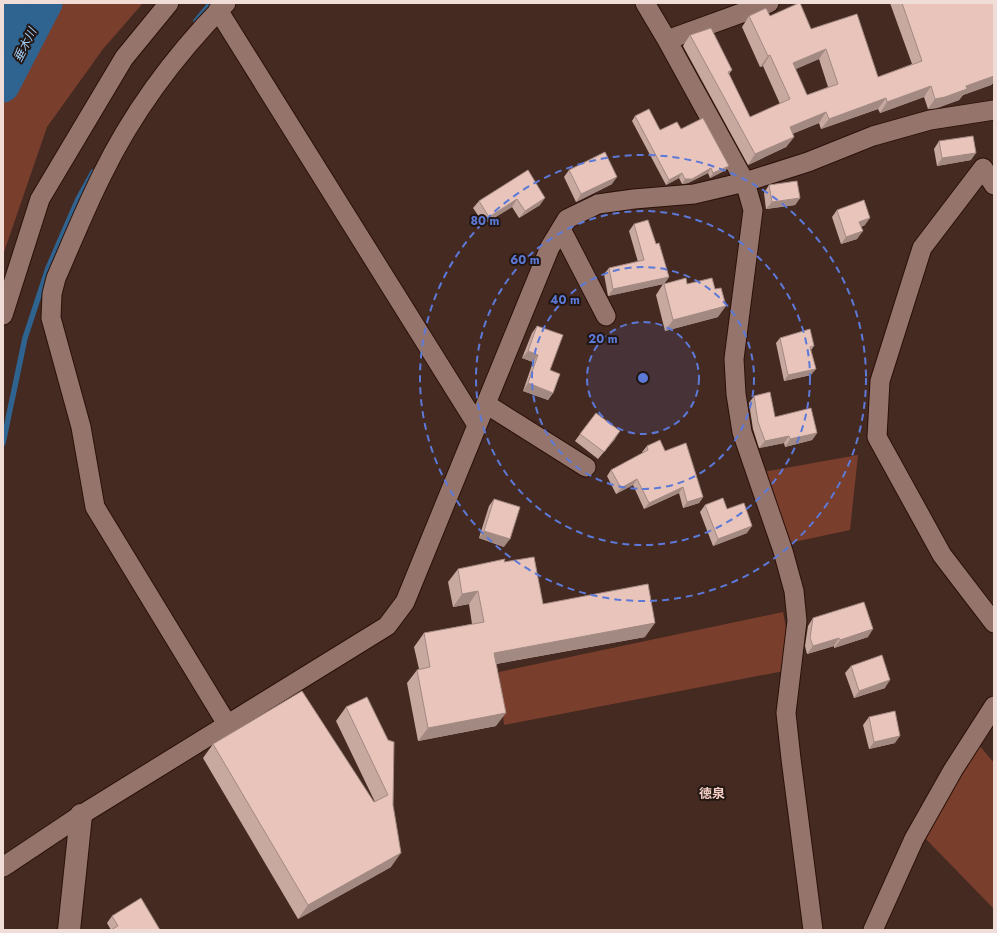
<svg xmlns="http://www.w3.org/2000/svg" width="997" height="933" font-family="Jost,'Noto Sans JP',sans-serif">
<rect width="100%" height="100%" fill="#452a22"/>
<path fill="#7a3e2c" d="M 3,3 L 143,3 L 103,49 L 47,127 L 3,255 Z
M 858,455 L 850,530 L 789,543 L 763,472 Z
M 783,612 L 787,633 L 784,671 L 504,725 L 499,672 Z
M 979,745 L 994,763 L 994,909 L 923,836 Z"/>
<path fill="#2f6491" d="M 3,3 L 45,3 L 3,49 Z"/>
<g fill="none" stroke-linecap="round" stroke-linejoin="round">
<path stroke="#2f6491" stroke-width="5.5" d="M 196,21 L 211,3
M 3,443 L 25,338 L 48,268 L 78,199 L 93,172"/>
<path stroke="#2f6491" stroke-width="33" d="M 3,86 L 46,3"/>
<defs>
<path id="minor" d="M 226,3 C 176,54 133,111 102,175 C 85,209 71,244 56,278 L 52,294 L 51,318 L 81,427 L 95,507 L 227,724
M 645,3 L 667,40 L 745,182 L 753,210 L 734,359 L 736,394 L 742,432 L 783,551 L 794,591 L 797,621 L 786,713 L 791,759 L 813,930
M 218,10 L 477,425
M 667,40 L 769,3
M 994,185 L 983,168 L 922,248 L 880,381 L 877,437 L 942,555 L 994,623
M 561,229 L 606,316
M 3,315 L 40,199 L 124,58 L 169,3
M 486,404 L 586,467
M 3,867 L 81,815 L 387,626 L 405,602 L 550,247 L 567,219 L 598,204 L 634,199 L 694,194 L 745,182 L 808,162 L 873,136 L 930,120 L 994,110
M 873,930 L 914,839 L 953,770 L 994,706"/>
<path id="tertiary" d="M 69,930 L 81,815"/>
</defs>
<use href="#minor" stroke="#2a110a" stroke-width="21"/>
<use href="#tertiary" stroke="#2a110a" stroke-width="24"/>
<use href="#minor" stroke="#95756b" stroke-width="19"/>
<use href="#tertiary" stroke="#95756b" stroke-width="22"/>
</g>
<path fill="#c8a9a0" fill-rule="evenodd" d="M 890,3 L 994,3 L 994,82 L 991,85 L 963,95 L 959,100 L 937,108 L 928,109 L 924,97 L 880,113 L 878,109 L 821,129 L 819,123 L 792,134 L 794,137 L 786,147 L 748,165 L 683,46 L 690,35 L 732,70 L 729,74 L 750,117 L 780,104 L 763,66 L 760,67 L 742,27 L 749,16 L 770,16 L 811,29 L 878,77 L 912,64 ZM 819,59 L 828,87 L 807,95 L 795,69 Z
M 635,116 L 660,130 L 681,129 L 726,170 L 710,178 L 708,173 L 688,183 L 682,184 L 679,178 L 666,185 L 632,121 Z
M 939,141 L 971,160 L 937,166 L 934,149 Z
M 528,170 L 540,205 L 519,218 L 512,207 L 484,224 L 473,208 L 479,201 Z
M 569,170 L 612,184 L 576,202 L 564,177 Z
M 769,185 L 800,198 L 795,205 L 766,209 L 764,193 Z
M 837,210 L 865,225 L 861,227 L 857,239 L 841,244 L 832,217 Z
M 634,224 L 656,244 L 669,277 L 664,284 L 687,284 L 718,317 L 665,331 L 656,295 L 663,284 L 608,296 L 604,274 L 609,268 L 638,262 L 629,231 Z
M 537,326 L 550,370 L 553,393 L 548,400 L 523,391 L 533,362 L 522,358 L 532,333 Z
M 780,338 L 814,346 L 811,350 L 811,375 L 784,381 L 776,343 Z
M 754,396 L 775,417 L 817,433 L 812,440 L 785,447 L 784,443 L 759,448 L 753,429 L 749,403 Z
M 580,434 L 615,439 L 598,459 L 575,441 Z
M 647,446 L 665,451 L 703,497 L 699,503 L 683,508 L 679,493 L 644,509 L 633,485 L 616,494 L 607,476 L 611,470 L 643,453 L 642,452 Z
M 494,499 L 504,547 L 479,538 L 489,506 Z
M 705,505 L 727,509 L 747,533 L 713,546 L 700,512 Z
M 504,562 L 543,604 L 645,637 L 496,664 L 496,726 L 418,741 L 407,683 L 417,670 L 419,669 L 414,647 L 424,633 L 472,624 L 469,604 L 453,607 L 448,582 L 458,569 Z
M 813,618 L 868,637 L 834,648 L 834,646 L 807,654 L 805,646 L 808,626 Z
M 851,666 L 885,688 L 854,698 L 845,673 Z
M 346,707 L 388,740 L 391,867 L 298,919 L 203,758 L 213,744 L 374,802 L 375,802 L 336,721 Z
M 869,717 L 895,743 L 869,749 L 863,725 Z
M 112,916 L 160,930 L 111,930 L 107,923 Z"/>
<path fill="#a28982" d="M 826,49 L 819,59 L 785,74 L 793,63 Z
M 770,55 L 763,66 L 760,67 L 768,56 Z
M 994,76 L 994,82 L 991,85 L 963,95 L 959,100 L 937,108 L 928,109 L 935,99 L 966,86 Z
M 931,86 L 924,97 L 880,113 L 887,102 Z
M 886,98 L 878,109 L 821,129 L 829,119 Z
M 826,112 L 819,123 L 782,138 L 790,127 Z
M 794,137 L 786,147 L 748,165 L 755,154 Z
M 976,153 L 971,160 L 937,166 L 942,158 Z
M 729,166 L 726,170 L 710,178 L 713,173 Z
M 711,168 L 708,173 L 688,183 L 682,184 L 685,179 Z
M 682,173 L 679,178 L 666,185 L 669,180 Z
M 617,177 L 612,184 L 576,202 L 581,194 Z
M 545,198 L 540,205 L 519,218 L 525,211 Z
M 800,198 L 795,205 L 766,209 L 772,202 Z
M 517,199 L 512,207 L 484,224 L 489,217 Z
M 870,218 L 865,225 L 854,229 L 859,222 Z
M 863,231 L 857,239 L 841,244 L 846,237 Z
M 669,277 L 664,284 L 608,296 L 613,289 Z
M 726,306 L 718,317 L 665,331 L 673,320 Z
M 528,351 L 538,355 L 533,362 L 522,358 Z
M 816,369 L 811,375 L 784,381 L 788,375 Z
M 528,383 L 553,393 L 548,400 L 523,391 Z
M 620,431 L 615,439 L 598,459 L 604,452 Z
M 817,433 L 812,440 L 785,447 L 790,439 Z
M 789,436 L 784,443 L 759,448 L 765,441 Z
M 637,479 L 633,485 L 616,494 L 621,488 Z
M 683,487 L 679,493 L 644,509 L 649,503 Z
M 703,497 L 699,503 L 683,508 L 687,502 Z
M 752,526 L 747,533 L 713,546 L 718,539 Z
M 484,531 L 510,539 L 504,547 L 479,538 Z
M 478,591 L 469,604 L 453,607 L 462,594 Z
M 655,623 L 645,637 L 485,666 L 494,653 Z
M 873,629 L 868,637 L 834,648 L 840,640 Z
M 839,638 L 834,646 L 807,654 L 813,646 Z
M 890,680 L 885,688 L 854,698 L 859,691 Z
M 506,713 L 496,726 L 418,741 L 428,728 Z
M 900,736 L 895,743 L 869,749 L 874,742 Z
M 401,853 L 391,867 L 298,919 L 308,905 Z"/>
<path fill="#e8c4ba" stroke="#a28982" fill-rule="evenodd" d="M 799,3 L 800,3 L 811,29 L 857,14 L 878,77 L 922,61 L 902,3 L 994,3 L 994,76 L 966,86 L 967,89 L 945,97 L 935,99 L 931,86 L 887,102 L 886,98 L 829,119 L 826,112 L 790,127 L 794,137 L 755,154 L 690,35 L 711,28 L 732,70 L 728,72 L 750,117 L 790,99 L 770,55 L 768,56 L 749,16 L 766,8 L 770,16 ZM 826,49 L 838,84 L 807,95 L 793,63 Z
M 649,109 L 660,130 L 677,122 L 681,129 L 703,118 L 729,166 L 713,173 L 711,168 L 692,179 L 685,179 L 682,173 L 669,180 L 635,116 Z
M 973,136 L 976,153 L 942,158 L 939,141 Z
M 605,152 L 617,177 L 581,194 L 569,170 Z
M 528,170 L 545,198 L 525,211 L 517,199 L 489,217 L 479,201 Z
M 797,181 L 800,198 L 772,202 L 769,185 Z
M 864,200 L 870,218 L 859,222 L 863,231 L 846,237 L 837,210 Z
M 648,220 L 656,244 L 659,243 L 669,277 L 613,289 L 609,268 L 644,260 L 634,224 Z
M 686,278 L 687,284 L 712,278 L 715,289 L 721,288 L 726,306 L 673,320 L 664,284 Z
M 537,326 L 563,335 L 550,370 L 560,374 L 553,393 L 528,383 L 538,355 L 528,351 Z
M 810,329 L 814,346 L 810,347 L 816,369 L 788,375 L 780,338 Z
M 770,392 L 775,417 L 811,408 L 817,433 L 790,439 L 789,436 L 765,441 L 758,422 L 754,396 Z
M 596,413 L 620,431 L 604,452 L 580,434 Z
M 660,440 L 665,451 L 686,443 L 703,497 L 687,502 L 683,487 L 649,503 L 637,479 L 621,488 L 611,470 L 648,450 L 647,446 Z
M 723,498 L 727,509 L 744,503 L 752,526 L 718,539 L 705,505 Z
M 494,499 L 520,507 L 510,539 L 484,531 Z
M 534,557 L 543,604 L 648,584 L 655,623 L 494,653 L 506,713 L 428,728 L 417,670 L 430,667 L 424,633 L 484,622 L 478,591 L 462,594 L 458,569 L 505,559 L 504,562 Z
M 864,602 L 873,629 L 840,640 L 839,638 L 813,646 L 810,638 L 813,618 Z
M 882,655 L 890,680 L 859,691 L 851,666 Z
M 302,691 L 374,802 L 388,795 L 346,707 L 367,697 L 388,740 L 394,742 L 393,805 L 401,853 L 308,905 L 213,744 Z
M 895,711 L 900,736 L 874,742 L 869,717 Z
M 141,898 L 160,930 L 111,930 L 118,926 L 112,916 Z"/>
<circle cx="643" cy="378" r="56" fill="#5c79d8" fill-opacity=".12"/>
<g fill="none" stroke="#5c79d8" stroke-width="2" stroke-dasharray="7 5">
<circle cx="643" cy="378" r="56"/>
<circle cx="643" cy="378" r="111"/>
<circle cx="643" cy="378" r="167"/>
<circle cx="643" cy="378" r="223"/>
</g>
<g text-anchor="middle" stroke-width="4" stroke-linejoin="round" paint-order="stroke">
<g font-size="12" font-style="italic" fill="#9fcbf3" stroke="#221612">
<text transform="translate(25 45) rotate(-63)" y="4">垂木川</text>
</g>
<g font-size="13" font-weight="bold" fill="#f5d0c6" stroke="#221612">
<text x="712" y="798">徳泉</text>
</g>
</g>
<circle cx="643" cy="378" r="6" fill="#5c79d8" stroke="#221612" stroke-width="2"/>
<g font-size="12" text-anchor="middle" font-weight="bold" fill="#5c79d8" stroke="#221612" stroke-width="4" stroke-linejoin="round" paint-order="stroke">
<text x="485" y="225">80 m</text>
<text x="525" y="264">60 m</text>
<text x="565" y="304">40 m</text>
<text x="603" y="343">20 m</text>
</g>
<rect width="997" height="933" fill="none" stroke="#f0ddd8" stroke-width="8"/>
</svg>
